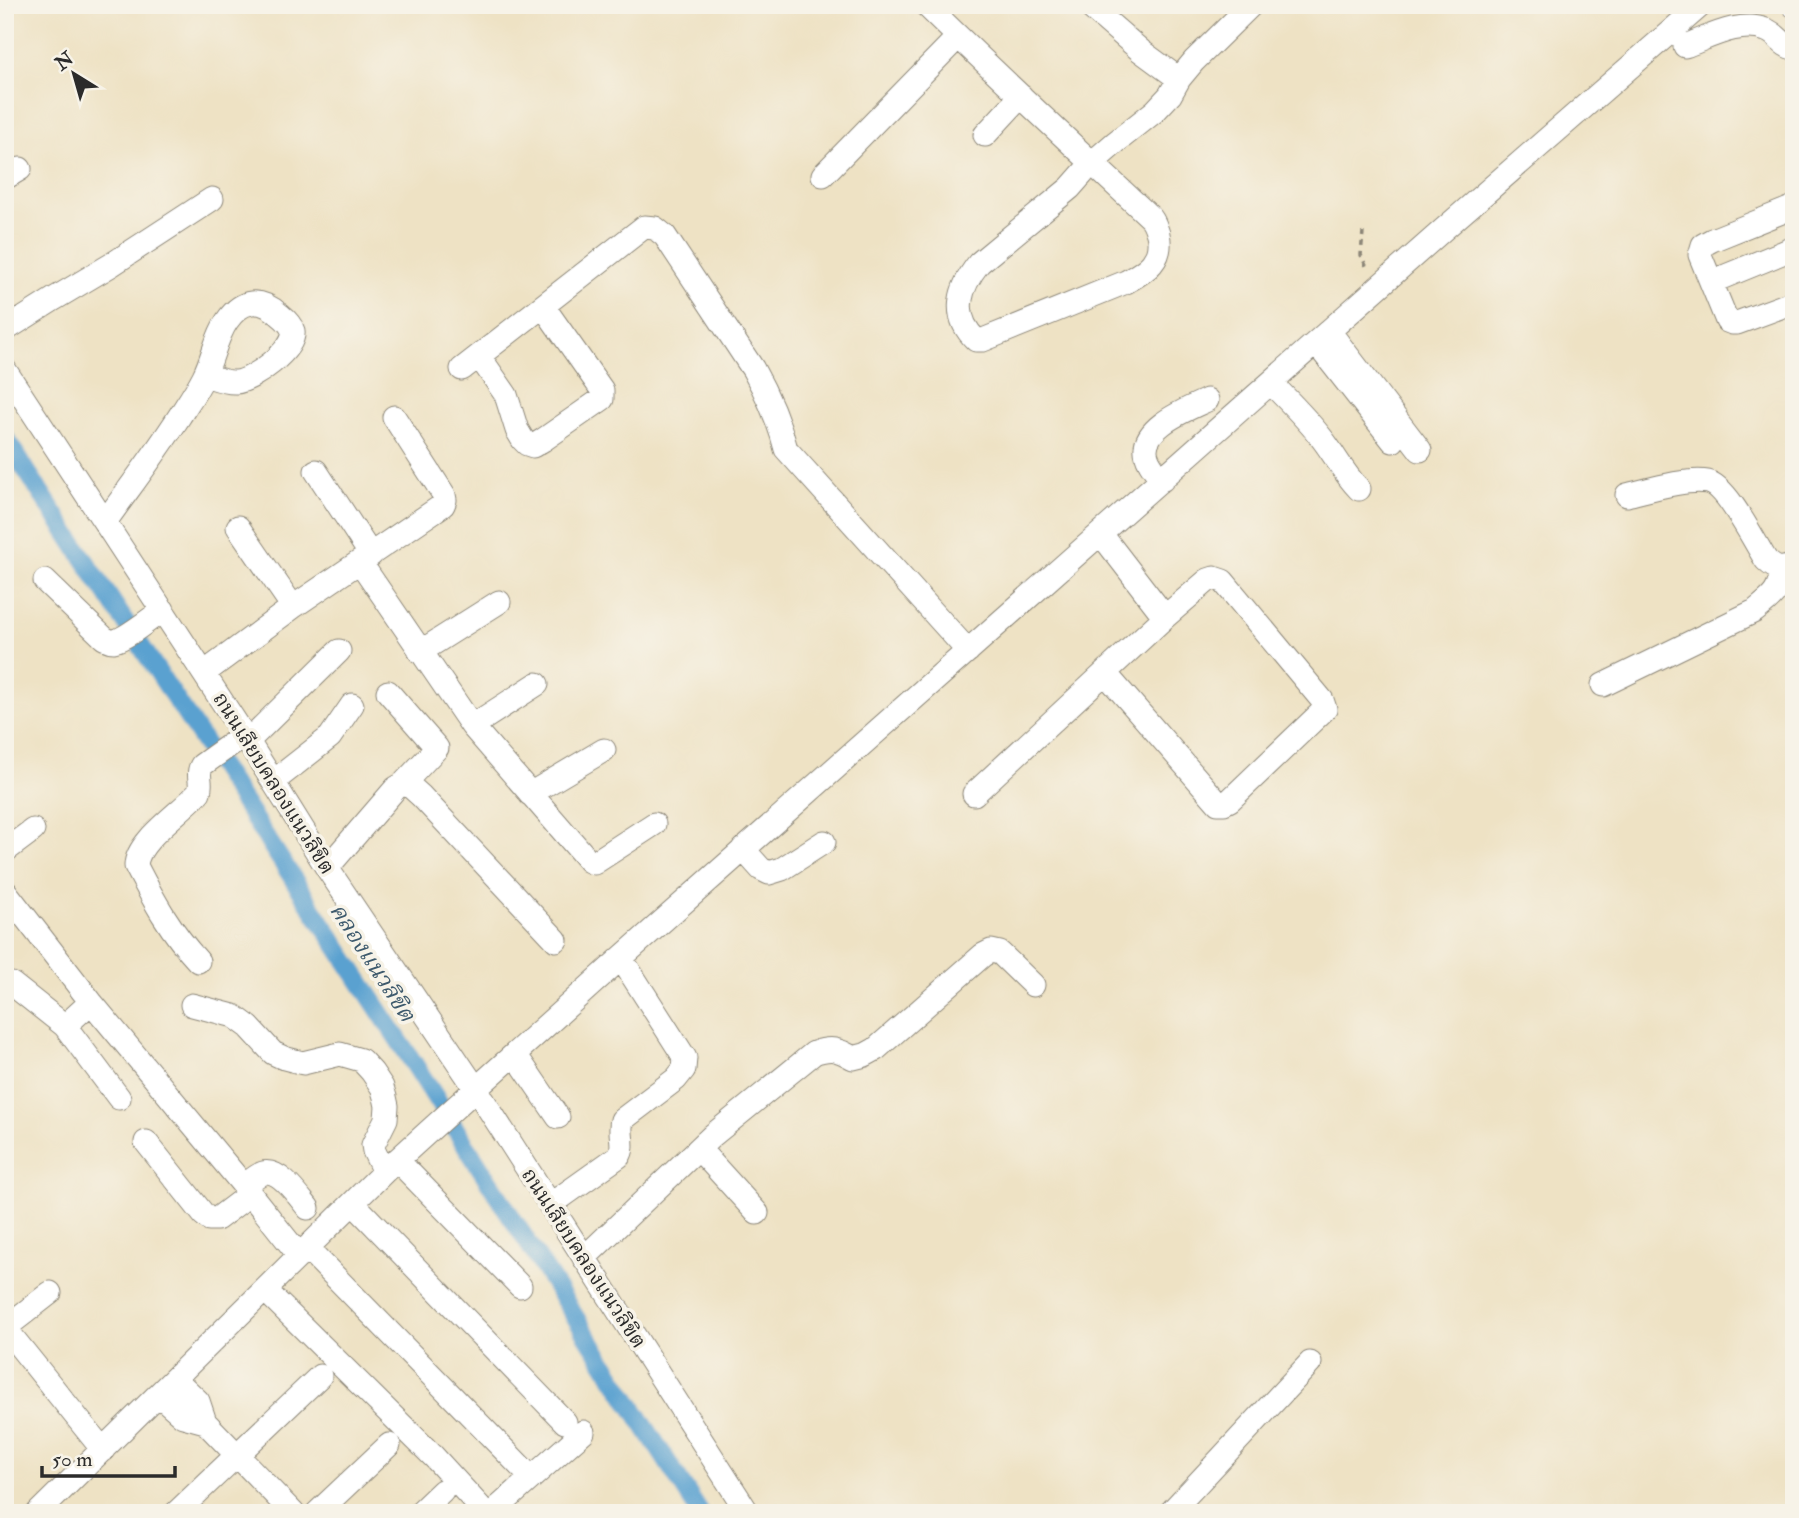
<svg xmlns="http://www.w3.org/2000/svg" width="1799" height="1518" font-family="'IM FELL Double Pica','Noto Serif Thai',serif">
<rect width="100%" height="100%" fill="#f7f3e8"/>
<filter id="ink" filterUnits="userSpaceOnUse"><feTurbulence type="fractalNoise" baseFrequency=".0143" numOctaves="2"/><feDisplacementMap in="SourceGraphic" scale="14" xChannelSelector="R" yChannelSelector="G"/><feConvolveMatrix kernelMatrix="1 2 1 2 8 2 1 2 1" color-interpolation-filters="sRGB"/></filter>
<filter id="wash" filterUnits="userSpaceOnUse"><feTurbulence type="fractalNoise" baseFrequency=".00686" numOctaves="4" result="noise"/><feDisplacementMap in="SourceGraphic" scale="28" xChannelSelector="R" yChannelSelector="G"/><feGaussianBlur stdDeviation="1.57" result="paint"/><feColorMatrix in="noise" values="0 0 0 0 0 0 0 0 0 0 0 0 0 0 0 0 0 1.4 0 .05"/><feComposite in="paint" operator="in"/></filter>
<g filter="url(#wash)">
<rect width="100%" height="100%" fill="#eee2c4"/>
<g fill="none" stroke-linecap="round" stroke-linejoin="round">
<path stroke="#5aa1d0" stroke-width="19" d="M 5,438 L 409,1056 L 700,1513"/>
</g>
</g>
<g filter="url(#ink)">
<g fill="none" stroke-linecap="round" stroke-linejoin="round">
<defs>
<path id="minor" d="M 926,5 C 1000,78 1075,147 1151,218 C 1155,223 1156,228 1158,234 C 1164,260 1146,271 1126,282 L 983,340 L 976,340 C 950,315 960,287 979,263 L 1070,188 L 1092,163 L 1116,142 L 1155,111 L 1170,95 L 1179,79 L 1194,61 L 1251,5
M 1088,5 L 1141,51 L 1179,79
M 1794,5 L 1794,6
M 1685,46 C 1710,37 1740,20 1766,30 C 1778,34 1782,47 1794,48
M 985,135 L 1021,96
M 823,175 L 958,37
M 5,178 L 20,169
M 1794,207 L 1712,240 L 1703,245 L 1700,255 L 1727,321 L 1732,323 L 1737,323 L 1794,302
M 1711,282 L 1794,248
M 5,330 L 54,299 L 111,265 L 212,199
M 1329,331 L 1420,450
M 1316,343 L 1393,441
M 479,356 L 506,395 L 517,430 L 523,440 L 527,444 L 533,446 L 543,440 L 602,399 L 602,390 L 543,306
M 462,369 L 644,227 L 655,228 L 665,236 L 753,369 C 767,394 779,422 786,449 L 968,651
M 5,370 L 244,735 L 327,868 L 476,1089 L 748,1513
M 1271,383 C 1288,400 1305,417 1320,436 C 1334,453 1343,473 1359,489
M 316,471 L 371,555
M 1162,480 C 1157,473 1149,464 1147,456 C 1138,428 1188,409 1207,400
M 1627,495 C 1648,490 1687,478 1708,482 C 1727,486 1755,543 1766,560 C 1776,570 1781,570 1794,565
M 105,522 C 130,487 156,453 179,417 C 188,403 197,390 204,376 C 213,358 216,337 227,321 C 242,299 260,297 280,315 C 285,319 291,324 293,331 C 296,349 252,381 236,382 C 226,383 215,378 205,375
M 238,527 L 293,607
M 360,562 L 472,726 L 589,861 L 594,863 L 654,824
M 45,581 L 104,638 C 108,640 109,641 114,641 C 126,639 152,617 163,610
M 420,652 L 499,602
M 204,673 L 293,607 L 443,505 L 445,500 L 444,495 L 394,417
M 1105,673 L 1218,803 L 1224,803 L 1230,800 L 1325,709 L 1322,700 L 1223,581 L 1214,578 L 1208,580 L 1165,617
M 1603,685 L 1755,611 C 1773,596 1779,594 1782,569
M 388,692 L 437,748 L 403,784
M 472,726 L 537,684
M 248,741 L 339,651
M 274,781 L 330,737 L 352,705
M 530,794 L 604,750
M 974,794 L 1165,617 L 1101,534
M 743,849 L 761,869 L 769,873 L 782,869 L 824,842
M 5,851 L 33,830
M 327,868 L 396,788 L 403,784 L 411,787 L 421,796 L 556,940
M 5,891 L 91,1002 L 244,1186 L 299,1255
M 198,961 C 171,932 154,901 136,866 C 136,841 183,811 199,792 C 203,783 196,774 202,765 L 244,735
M 12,984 L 65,1026 L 91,1002
M 192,1005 L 234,1016 L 249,1027 L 273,1053 L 284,1058 L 303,1063 L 340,1054 L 361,1060 L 372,1072 L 382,1087 L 385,1097 L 387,1106 L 386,1119 L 373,1145 L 374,1151 L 384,1172
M 65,1026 L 119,1098
M 515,1054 L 558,1117
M 146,1142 L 204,1215 L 209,1219 L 217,1219 L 250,1194
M 699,1149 L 757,1213
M 397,1160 L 520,1286
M 244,1186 C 250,1181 257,1175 263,1173 C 279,1168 299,1197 308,1208
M 353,1203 L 565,1422
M 550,1205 L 619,1156 C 626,1146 618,1133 622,1120 L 676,1079 L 684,1069 L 685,1058 L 621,958
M 307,1248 L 522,1468
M 584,1258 L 713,1135 L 814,1053 C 831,1047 838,1049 853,1058 L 865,1055 L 876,1049 L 983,955 L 991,951 L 1000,953 L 1033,985
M 265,1290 L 434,1457 L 480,1507
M 5,1328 L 103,1450
M 5,1328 L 50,1293
M 175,1379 L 198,1401 L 205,1422 L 293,1513
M 159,1395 L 183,1416 L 205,1422
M 38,1513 L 307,1248 L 384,1172 L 428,1132 L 621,958 L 1444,229 L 1701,5
M 176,1513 L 320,1376
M 317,1513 L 389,1445
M 419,1513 L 442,1491
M 492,1513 L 583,1432
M 1170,1513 L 1310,1363"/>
</defs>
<use href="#minor" stroke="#8c8678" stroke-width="25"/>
<path stroke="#8c8678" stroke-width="3.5" stroke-dasharray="5 5" stroke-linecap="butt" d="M 1363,232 L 1361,255 L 1368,270"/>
<use href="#minor" stroke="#fff" stroke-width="23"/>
</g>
</g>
<g text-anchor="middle" stroke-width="7" stroke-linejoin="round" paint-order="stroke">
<g font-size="21" fill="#2b2b2b" stroke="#f7f3e8">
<text transform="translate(274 783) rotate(58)" y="7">ถนนเลียบคลองแนวลิขิต</text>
<text transform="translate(584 1258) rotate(57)" y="7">ถนนเลียบคลองแนวลิขิต</text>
</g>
<g font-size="23" font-style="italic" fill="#3e5a6d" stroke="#f7f3e8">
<text transform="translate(373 962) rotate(57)" y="8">คลองแนวลิขิต</text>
</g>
</g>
<rect width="1799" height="1518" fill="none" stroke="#f7f3e8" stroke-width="28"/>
<g transform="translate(74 74) rotate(323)" stroke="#f7f3e8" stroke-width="5" paint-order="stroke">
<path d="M0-5L12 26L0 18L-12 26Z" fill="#2b2b2b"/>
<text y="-10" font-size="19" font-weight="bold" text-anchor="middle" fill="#2b2b2b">N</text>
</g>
<path d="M42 1466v10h133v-10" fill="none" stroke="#2b2b2b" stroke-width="3.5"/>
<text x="52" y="1466" font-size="21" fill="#2b2b2b" stroke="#f7f3e8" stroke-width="5" paint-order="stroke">50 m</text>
</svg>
